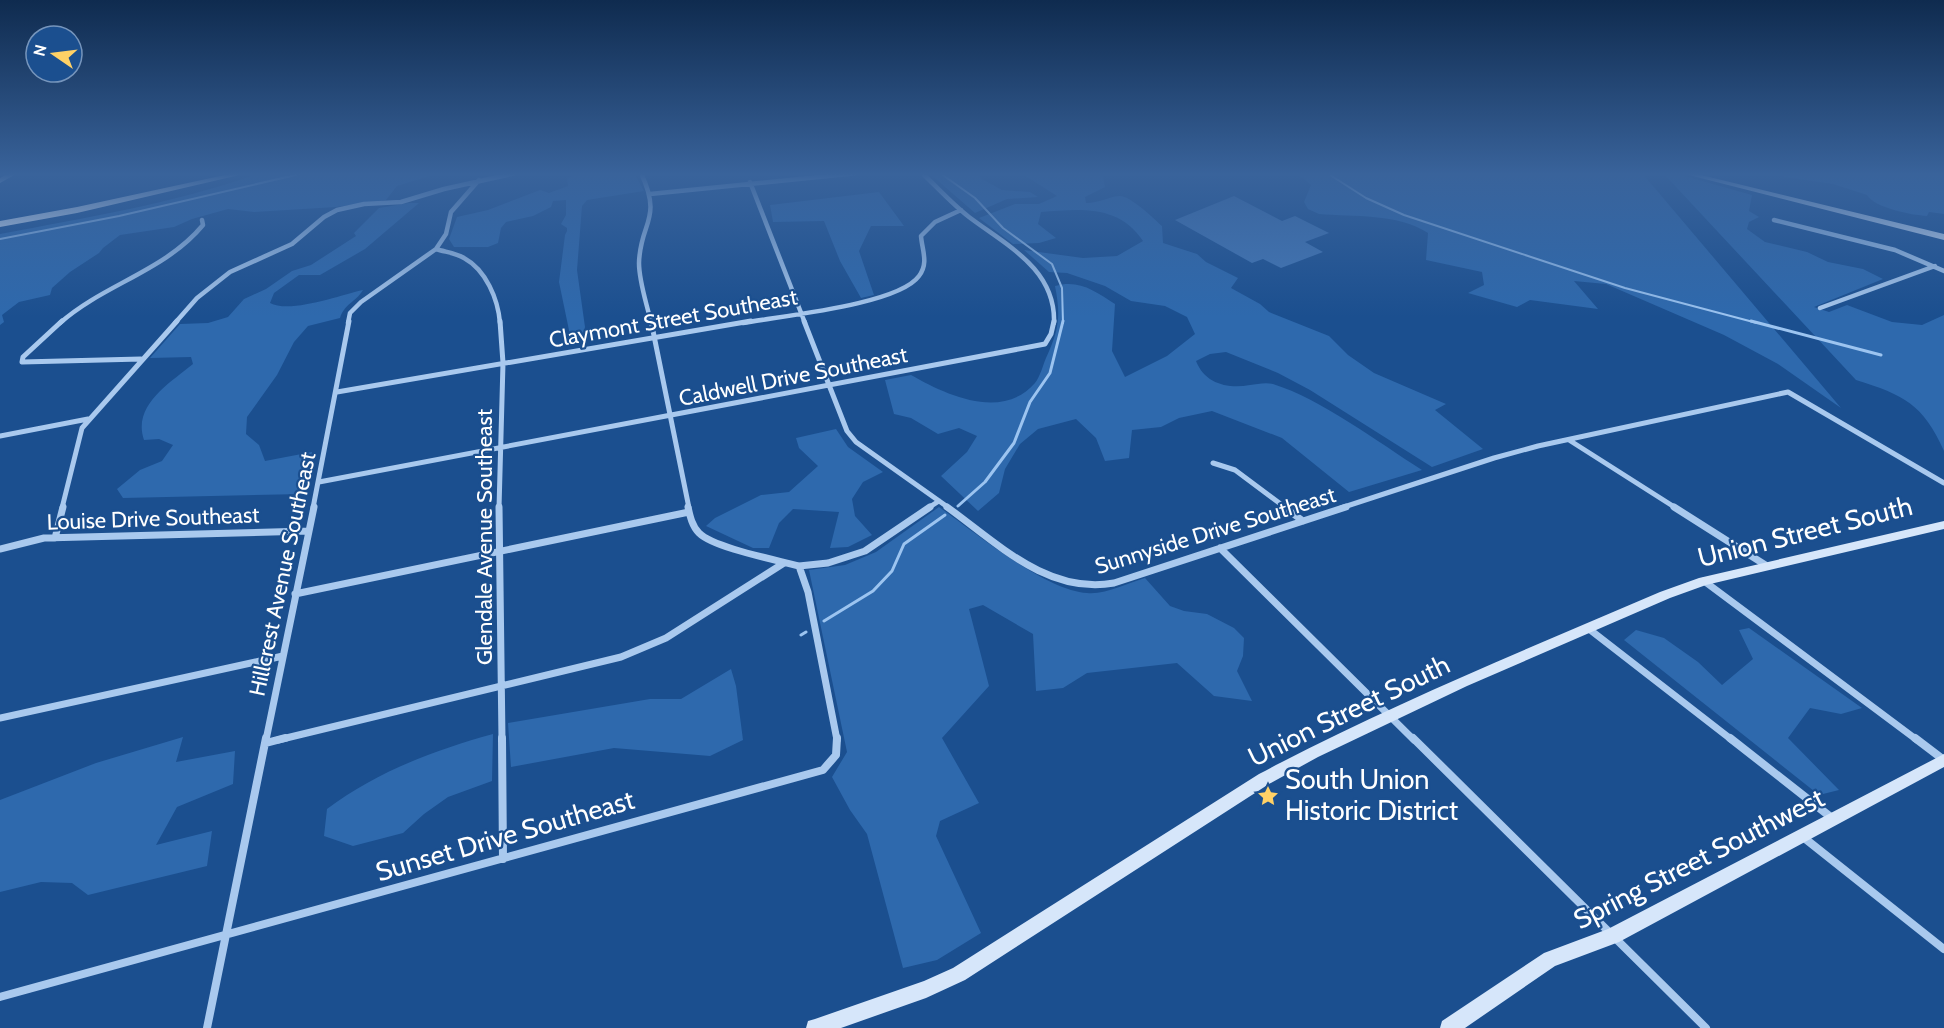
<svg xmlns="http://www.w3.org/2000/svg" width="1944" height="1028" font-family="Cabin,sans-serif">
<rect width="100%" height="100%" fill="#1b4f8f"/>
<path fill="#2e69ad" d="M 260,173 L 439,173 L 397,186 L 386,200 L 336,207 L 254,212 L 228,209 L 192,219 L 174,227 L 120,235 L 103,248 L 99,253 L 70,272 L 52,288 L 50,295 L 19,302 L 2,315 L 4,322 L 0,325 L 0,234 C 88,217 176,203 260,173 Z
M 582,173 L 595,175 L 634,173 L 644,191 L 587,200 L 582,206 L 577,270 L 585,327 L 581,344 L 571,340 L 559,282 L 565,235 L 567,231 L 567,228 L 561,224 L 566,215 L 566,200 L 553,201 L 551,207 L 533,216 L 506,222 L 501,228 L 498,243 L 488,247 L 454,247 L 449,239 L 457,217 L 488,210 L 540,190 L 549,193 L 568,186 L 567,178 Z
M 929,173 L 980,173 L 980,178 L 1002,190 L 1030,192 L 1038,197 L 1007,199 L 975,213 Z
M 1021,173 L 1102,173 L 1105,187 L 1085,197 L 1086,203 C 1099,203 1108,197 1119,196 C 1130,195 1153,218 1162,226 L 1163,243 L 1197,254 L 1206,262 L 1238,278 L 1231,288 L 1260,304 L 1269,312 L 1329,336 L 1348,355 L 1374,373 L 1446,404 L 1435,410 L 1483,449 L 1432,467 L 1310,390 L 1278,373 L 1226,352 L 1210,354 L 1196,361 C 1205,384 1228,389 1250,385 C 1257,384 1266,382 1273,384 C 1321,399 1378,442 1422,470 L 1349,492 L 1282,438 L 1212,411 L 1179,418 L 1161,427 L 1132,430 L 1129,458 L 1105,461 L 1096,438 L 1076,419 L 1038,429 L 1020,444 L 1005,469 L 999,493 L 978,511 L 941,476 L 967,452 L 977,436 L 959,428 L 938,434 L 911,418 L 894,414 L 885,380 L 911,375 C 946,395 1002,421 1035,383 C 1040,377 1043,365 1046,358 C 1059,330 1061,316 1055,286 C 1079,279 1095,291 1115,304 L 1112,351 L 1125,377 L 1167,356 L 1195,334 L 1187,317 L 1165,306 L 1131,301 L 1105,286 L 1067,273 L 1049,272 L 1024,250 L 1083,258 L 1117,256 L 1143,241 C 1119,204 1079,209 1041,212 L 1038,224 L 1056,238 L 1039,243 L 1013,244 L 979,218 L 1015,204 L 1039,204 L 1057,196 Z
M 1289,173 L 1642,173 L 1841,408 L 1778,364 L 1724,335 L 1606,284 L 1574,281 L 1598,309 L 1530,300 L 1517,307 L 1468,293 L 1484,285 L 1482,272 L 1426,260 L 1428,233 C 1397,213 1354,217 1319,214 L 1308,209 L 1304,202 L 1311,185 L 1302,177 Z
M 1663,173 L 1674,173 L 1752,195 L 1749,211 L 1759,217 L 1749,222 L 1747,229 L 1765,242 L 1807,252 L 1828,262 L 1863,269 L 1883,279 L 1814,307 L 1829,312 L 1847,305 L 1892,322 L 1922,325 L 1944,315 L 1944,451 C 1923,404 1904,395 1856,380 Z
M 1770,173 L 1944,173 L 1944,214 L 1929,212 L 1927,216 C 1911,215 1875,208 1867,195 L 1833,184 L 1785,177 Z
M 879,192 L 904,226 L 871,226 L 859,251 L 874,295 L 861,298 L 840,261 L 824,221 L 773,222 L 770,205 Z
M 409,203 L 419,203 L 365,249 L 320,275 L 299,275 L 274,293 L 270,303 C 290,314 340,295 363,290 C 355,303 345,303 340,318 L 308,326 L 294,342 L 277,375 L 247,417 L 246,434 L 259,445 L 265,461 L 312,452 L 303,494 L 123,498 L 117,489 L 140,470 L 162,461 L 173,445 L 159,439 L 144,440 C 132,405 170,383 193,364 L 191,357 L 150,358 L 180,324 L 208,323 L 228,317 L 244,299 L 266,289 L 292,271 L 311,265 L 356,236 L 354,233 L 379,208 Z
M 836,429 L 848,447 L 883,472 L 863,482 L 852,499 L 855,516 L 872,535 L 848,547 L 830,548 L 839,512 L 793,509 L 779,523 L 769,548 L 753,548 L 706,526 L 715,518 L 761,495 L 789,492 L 818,466 L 799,448 L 796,438 Z
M 939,507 C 975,532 1044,590 1087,593 C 1105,595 1128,583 1145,578 L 1170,606 L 1184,611 L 1207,614 L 1234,628 L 1244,638 L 1243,656 L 1237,671 L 1252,701 L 1214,696 L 1177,663 L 1087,673 L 1063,688 L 1036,691 L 1033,634 L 983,605 L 969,609 L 989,686 L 942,738 L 979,803 L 940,821 L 936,836 L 981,933 L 937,960 L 903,968 L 867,834 L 850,810 L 832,777 L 847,752 L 809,570 L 845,565 L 876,552 Z
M 1749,628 L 1862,708 L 1841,714 L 1810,708 L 1788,738 L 1839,790 L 1819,795 L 1624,640 L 1636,630 L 1664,638 L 1698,662 L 1722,685 L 1753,659 L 1739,630 Z
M 731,669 L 736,686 L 743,740 L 710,756 L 614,748 L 511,767 L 508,723 L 650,699 L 681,699 Z
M 493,734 L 492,781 L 448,797 L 424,814 L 403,833 L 353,846 L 324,836 L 327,809 C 376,772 435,750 493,734 Z
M 183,737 L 176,762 L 235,751 L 233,784 L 177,807 L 156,845 L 212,831 L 207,866 L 88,895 L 72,883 L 41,882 L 0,892 L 0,800 L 96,763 Z"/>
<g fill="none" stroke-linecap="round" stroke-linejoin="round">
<path stroke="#9cc4f0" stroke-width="2" d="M 940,173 L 975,198 L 1003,228 L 1052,264 L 1062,288 L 1063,323
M 1327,173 L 1366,198 L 1404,215 L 1625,288 L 1757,323
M 0,239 L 119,216 L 304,173"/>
<path stroke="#9cc4f0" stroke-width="3" d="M 1751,321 L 1881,355
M 958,506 L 985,482 L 1014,443 L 1030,402 L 1050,373 L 1063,321
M 824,621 L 873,591 L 892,571 L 904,544 L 945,515
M 801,635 L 806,632"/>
</g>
<path fill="#4478b7" d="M 1234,196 L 1282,221 L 1295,216 L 1329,233 L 1305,242 L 1323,252 L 1281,268 L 1263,259 L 1252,263 L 1175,220 Z"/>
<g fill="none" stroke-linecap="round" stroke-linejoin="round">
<path stroke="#a9c9ee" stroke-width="4.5" d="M 641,173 C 663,220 640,222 639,263 C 639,282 647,304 651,323
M 922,173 C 938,188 952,204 969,217 C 1006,245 1056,269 1054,323
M 750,182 L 805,323
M 650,194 L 858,173
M 1774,220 L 1895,250 L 1944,271
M 436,249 C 445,252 456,253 464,258 C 486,270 498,299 500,323
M 1820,308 L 1935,266
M 60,323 C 104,284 165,271 203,225 L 202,220
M 175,323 L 197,298 L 230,272 L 292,244 L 324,217 L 337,210 L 364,204 L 401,202 L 444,189 L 516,173
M 348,323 L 350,313 L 361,302 L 436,249 L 446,234 L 451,212 L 479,180
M 743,323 C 780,316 898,305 919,276 C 929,263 922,250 921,236 L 935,222 L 961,210"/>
<path stroke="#a9c9ee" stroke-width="5" d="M 62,321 L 23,357 L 22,362 L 141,359
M 651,321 L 689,508
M 804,321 L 847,431 L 856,442 L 949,508
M 337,392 L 751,321
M 0,436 L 88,419
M 1569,440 L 1676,508
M 1213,463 L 1235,470 L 1286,508
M 319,482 L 1045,344 L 1051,334 L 1054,321
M 62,508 L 82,428 L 177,321
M 313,508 L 349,321
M 499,508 L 503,363 L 500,321
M 928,508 L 939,501
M 1341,508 L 1494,458 L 1538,446 L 1788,392 L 1944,483"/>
<path stroke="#a9c9ee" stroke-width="7" d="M 499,507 L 502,740
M 688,507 C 690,516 692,526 699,533 C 714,548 777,560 799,566 L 808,592 L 837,740
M 947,507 C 997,543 1048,595 1114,583 L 1346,507
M 1284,507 L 1303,521
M 1674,507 L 1767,566
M 55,538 L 63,507
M 1220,548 L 1414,740
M 0,549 L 44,538 L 308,531
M 799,566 L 828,563 L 865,551 L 930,507
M 1704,581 L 1917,740
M 295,594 L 689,512
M 1589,629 L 1732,740
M 0,718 L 283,656
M 266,740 L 314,507
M 278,740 L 621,657 L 666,638 L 784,563"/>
<path stroke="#a9c9ee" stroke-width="8" d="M 502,738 L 503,859
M 1413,738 L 1706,1028
M 1730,738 L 1832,818
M 1915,738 L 1944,760
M 266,743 L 285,738
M 1803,837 L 1944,949
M 0,997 L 823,770 L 836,755 L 837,738
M 207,1028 L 266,738"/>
<path fill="#d6e6fa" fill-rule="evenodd" d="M 9,173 L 18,173 L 0,183 L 0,178 Z
M 1681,173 L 1693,173 L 1944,234 L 1944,240 Z
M 1944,521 L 1944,529 L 1706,585 L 1670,598 L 1467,686 L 1318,757 L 1269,784 L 965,980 L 926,998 L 841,1028 L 806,1028 L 808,1021 L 815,1019 L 924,981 L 953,968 L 1259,774 C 1389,705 1525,650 1660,592 L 1699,578 Z
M 1944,754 L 1944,767 L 1619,942 L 1555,966 L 1465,1028 L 1440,1028 L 1442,1021 L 1544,953 L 1608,929 Z"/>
<path fill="#f0f6ff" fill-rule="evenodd" d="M 234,173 L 248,173 L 77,213 L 0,227 L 0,221 L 77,207 Z"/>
</g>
<linearGradient id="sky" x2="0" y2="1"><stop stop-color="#0f2b4f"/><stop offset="0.55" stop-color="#39639b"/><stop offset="1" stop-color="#39639b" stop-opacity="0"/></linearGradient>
<rect width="1944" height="317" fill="url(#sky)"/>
<defs>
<symbol id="sight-bare" viewBox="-9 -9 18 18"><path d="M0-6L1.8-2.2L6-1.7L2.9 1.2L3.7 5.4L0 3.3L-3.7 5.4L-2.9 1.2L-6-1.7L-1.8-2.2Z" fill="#ffd166" stroke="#1b4f8f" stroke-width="2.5" paint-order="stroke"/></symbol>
</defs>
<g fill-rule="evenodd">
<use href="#sight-bare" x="1253" y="781" width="30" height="30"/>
</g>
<g text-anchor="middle" stroke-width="4.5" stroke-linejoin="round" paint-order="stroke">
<g font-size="22" fill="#fff" stroke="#1b4f8f">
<text transform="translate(673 318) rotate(-10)" y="8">Claymont Street Southeast</text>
<text transform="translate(793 376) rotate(-11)" y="8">Caldwell Drive Southeast</text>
<text transform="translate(153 518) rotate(-2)" y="8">Louise Drive Southeast</text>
<text transform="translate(1215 530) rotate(-17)" y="8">Sunnyside Drive Southeast</text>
<text transform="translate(484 537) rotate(-90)" y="8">Glendale Avenue Southeast</text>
<text transform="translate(282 574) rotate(-78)" y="8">Hillcrest Avenue Southeast</text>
</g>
<g font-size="27" fill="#fff" stroke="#1b4f8f">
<text transform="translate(1805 532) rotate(-14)" y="9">Union Street South</text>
<text transform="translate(1349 711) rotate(-26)" y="9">Union Street South</text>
<text transform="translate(505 836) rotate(-16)" y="9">Sunset Drive Southeast</text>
<text transform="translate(1699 859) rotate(-27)" y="9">Spring Street Southwest</text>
</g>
<g font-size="27" fill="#fff" stroke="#1b4f8f" text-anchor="start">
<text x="1285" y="789">South Union<tspan x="1285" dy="31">Historic District</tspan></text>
</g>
</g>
<g transform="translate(54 54) rotate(284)"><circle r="28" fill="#1b4f8f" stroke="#7695bc" stroke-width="1.5"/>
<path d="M0-4.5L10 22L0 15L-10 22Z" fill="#ffd166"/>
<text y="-9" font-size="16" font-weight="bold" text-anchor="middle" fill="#ffffff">N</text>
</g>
</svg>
